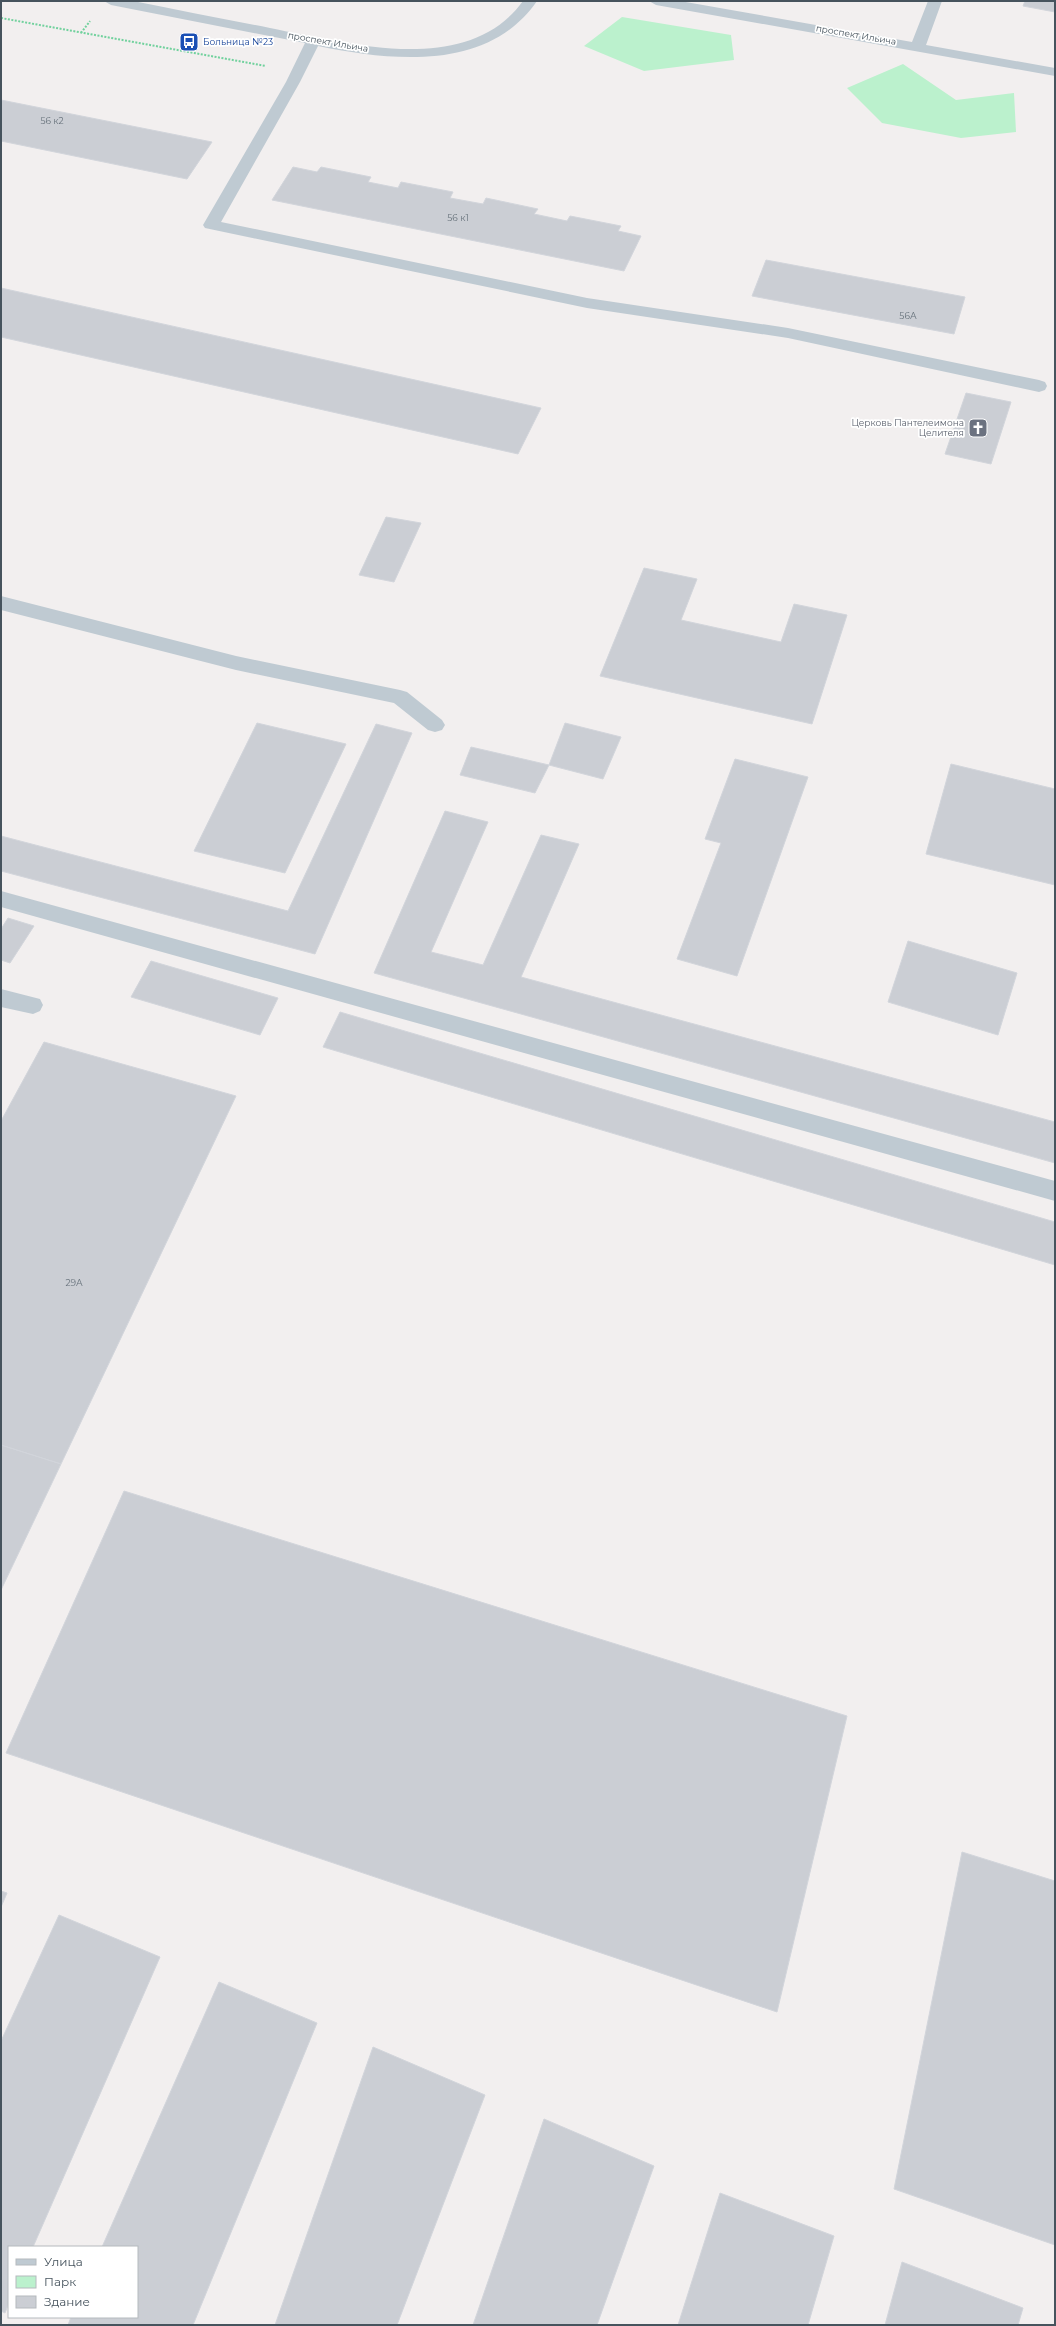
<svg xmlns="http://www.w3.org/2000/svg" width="1056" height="2326" font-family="Montserrat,sans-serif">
<rect width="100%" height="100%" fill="#f2efef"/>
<path fill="#bbf1cd" d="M 622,17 L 731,35 L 734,60 L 644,71 L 584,46 Z
M 903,64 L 956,100 L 1014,93 L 1016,132 L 961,138 L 882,123 L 847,88 Z"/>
<path fill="#cbced4" stroke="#d2d5db" d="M 1025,1 L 1055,1 L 1055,12 L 1023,6 Z
M 1,100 L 212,142 L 187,179 L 1,141 Z
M 293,167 L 317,172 L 321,167 L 371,177 L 368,182 L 398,188 L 401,182 L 453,192 L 450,198 L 483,204 L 486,198 L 538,209 L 534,214 L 567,221 L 570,216 L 621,226 L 618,231 L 641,236 L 624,271 L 272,200 Z
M 766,260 L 965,297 L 954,334 L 752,296 Z
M 1,288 L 541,408 L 518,454 L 1,337 Z
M 966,393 L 1011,402 L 991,464 L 945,454 Z
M 386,517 L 421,523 L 394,582 L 359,575 Z
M 644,568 L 697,579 L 681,620 L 781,642 L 794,604 L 847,615 L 812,724 L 600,676 Z
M 257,723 L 346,744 L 285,873 L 194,851 Z
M 565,723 L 621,737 L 603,779 L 549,765 Z
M 376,724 L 412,733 L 315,954 L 1,871 L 1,836 L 288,911 Z
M 471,747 L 549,765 L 535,793 L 460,775 Z
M 735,759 L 808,777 L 737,976 L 677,959 L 721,843 L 705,839 Z
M 951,764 L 1055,789 L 1055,885 L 926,854 Z
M 445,811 L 488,822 L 431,952 L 483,965 L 541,835 L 579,844 L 521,977 L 1055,1122 L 1055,1163 L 374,973 Z
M 8,918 L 34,926 L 10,963 L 1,960 L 1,929 Z
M 908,941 L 1017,973 L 998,1035 L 888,1002 Z
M 151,961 L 278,998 L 260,1035 L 131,997 Z
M 340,1012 L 1055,1222 L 1055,1265 L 323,1047 Z
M 44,1042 L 236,1096 L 61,1464 L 1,1445 L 1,1121 Z
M 1,1445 L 61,1464 L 1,1590 Z
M 124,1491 L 847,1716 L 777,2012 L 6,1753 Z
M 962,1852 L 1055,1881 L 1055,2245 L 894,2189 Z
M 1,1891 L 7,1893 L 1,1907 Z
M 59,1915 L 160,1957 L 33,2247 L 9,2247 L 9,2303 L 5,2313 L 1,2311 L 1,2041 Z
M 219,1982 L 317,2023 L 193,2325 L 68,2325 L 71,2317 L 137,2317 L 137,2247 L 102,2247 Z
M 373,2047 L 485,2095 L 397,2325 L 275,2325 Z
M 544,2119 L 654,2166 L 597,2325 L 473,2325 Z
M 720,2193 L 834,2236 L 808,2325 L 678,2325 Z
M 902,2262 L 1023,2308 L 1018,2325 L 885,2325 Z"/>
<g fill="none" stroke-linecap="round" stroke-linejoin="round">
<path stroke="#71d19d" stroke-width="2" stroke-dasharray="2 1.5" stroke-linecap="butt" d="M 1,18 L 266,66
M 81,33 L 90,21"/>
<path fill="#bfcad2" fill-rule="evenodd" d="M 104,1 L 133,1 C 178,10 224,19 270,28 C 346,43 467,78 523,1 L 537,1 C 488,72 392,61 318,46 L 300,82 L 221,222 L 587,298 L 788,328 L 1039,380 L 1045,382 L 1047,386 L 1045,390 L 1039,392 L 788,338 L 587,308 L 205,228 L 203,225 L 286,82 L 305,43 L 111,5 Z
M 649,1 L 680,1 L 912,42 L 928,1 L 942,1 L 926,45 L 1055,68 L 1055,76 L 656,5 Z
M 1,596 L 236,656 L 400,690 L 407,692 L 442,720 L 445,725 L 442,730 L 435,732 L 428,730 L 394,703 L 236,670 L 1,610 Z
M 1,891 L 1055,1181 L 1055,1201 L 1,907 Z
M 1,989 L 40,999 L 43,1005 L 40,1011 L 33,1014 L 1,1007 Z"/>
</g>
<defs>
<symbol id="bus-square" viewBox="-11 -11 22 22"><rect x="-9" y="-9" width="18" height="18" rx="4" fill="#1a4fb4" stroke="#fff"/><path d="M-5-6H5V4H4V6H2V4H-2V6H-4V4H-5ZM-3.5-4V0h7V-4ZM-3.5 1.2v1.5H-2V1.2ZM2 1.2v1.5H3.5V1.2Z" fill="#fff"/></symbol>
<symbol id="church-square" viewBox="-11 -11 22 22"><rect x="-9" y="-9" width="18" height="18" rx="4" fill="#6b7280" stroke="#fff"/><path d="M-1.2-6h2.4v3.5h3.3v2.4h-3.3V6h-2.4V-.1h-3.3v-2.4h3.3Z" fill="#fff"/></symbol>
</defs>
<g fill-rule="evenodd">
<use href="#bus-square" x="178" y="31" width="22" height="22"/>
<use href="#church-square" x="967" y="417" width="22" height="22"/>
</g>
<g text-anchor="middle" stroke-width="3.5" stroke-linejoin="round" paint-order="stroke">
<g font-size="9" fill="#46535d" stroke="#fff">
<text transform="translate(856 35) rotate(10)" y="3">проспект Ильича</text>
<text transform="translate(328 42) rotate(10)" y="3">проспект Ильича</text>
</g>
<g font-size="9" fill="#164399" stroke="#fff" text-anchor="start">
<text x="203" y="45">Больница №23</text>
</g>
<g font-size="9" fill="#67727b">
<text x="52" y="124">56 к2</text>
<text x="458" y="221">56 к1</text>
<text x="908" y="319">56А</text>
<text x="74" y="1286">29А</text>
</g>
<g font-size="9" fill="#5b616d" stroke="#fff" text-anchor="end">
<text x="964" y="426">Церковь Пантелеимона<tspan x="964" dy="10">Целителя</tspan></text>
</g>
</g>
<rect width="1056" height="2326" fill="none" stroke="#46535d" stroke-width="4"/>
<rect x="8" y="2246" width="130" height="72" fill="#ffffff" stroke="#b5babe"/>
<rect x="16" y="2259" width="20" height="6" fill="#bfcad2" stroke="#b5babe"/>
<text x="44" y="2266" font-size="12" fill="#46535d">Улица</text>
<rect x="16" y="2276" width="20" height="12" fill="#bbf1cd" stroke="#b5babe"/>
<text x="44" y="2286" font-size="12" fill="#46535d">Парк</text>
<rect x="16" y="2296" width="20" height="12" fill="#cbced4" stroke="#b5babe"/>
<text x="44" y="2306" font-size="12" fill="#46535d">Здание</text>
</svg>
